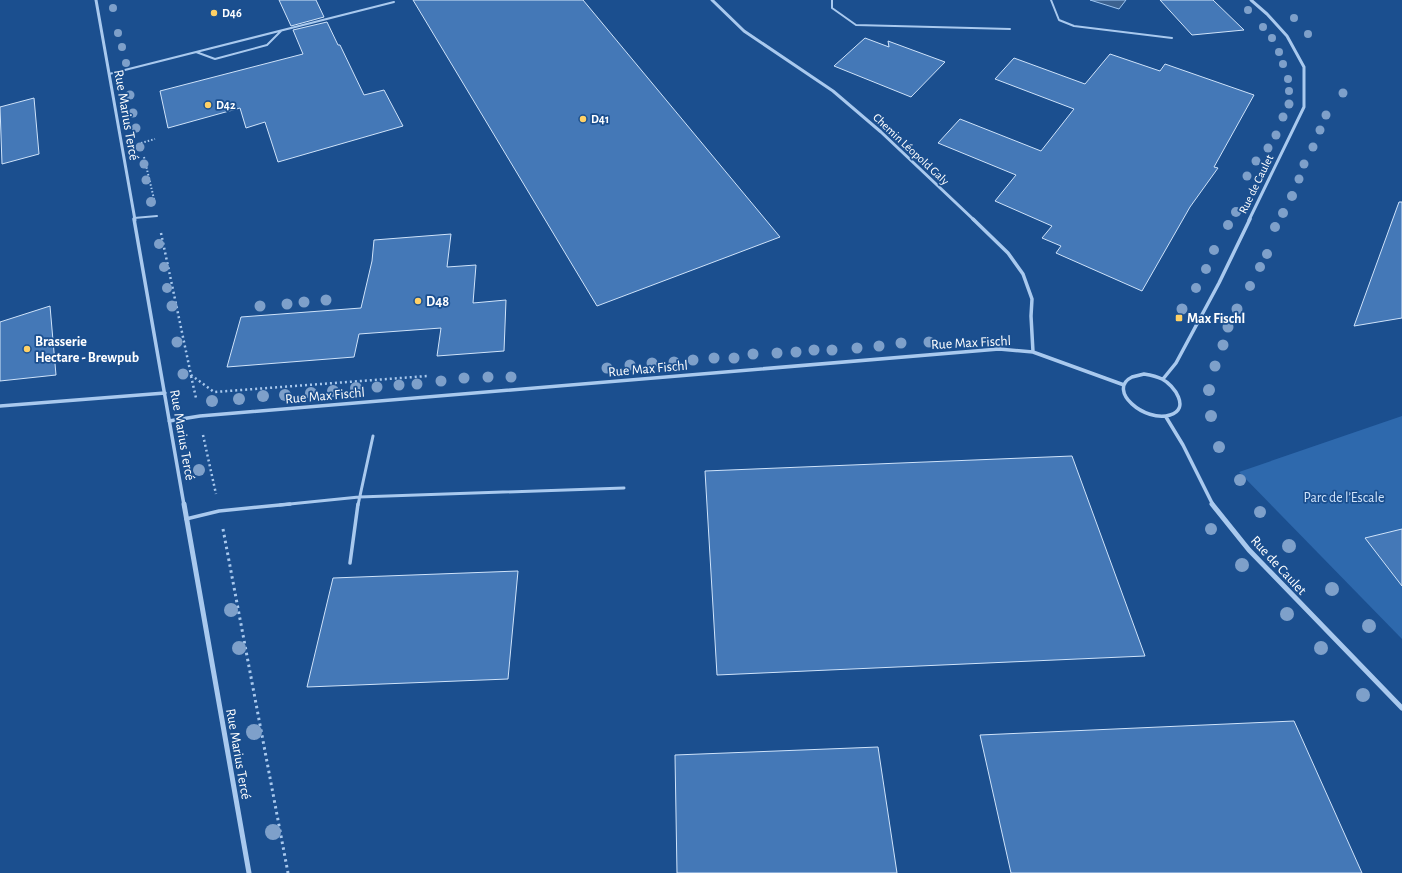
<svg xmlns="http://www.w3.org/2000/svg" width="1402" height="873" font-family="'Alegreya Sans',sans-serif">
<rect width="100%" height="100%" fill="#1b4f8f"/>
<path fill="#2e69ad" d="M 1402,416 L 1402,639 L 1239,472 Z"/>
<path fill="#3c6290" stroke="#9cc4f0" d="M 1090,0 L 1126,0 L 1119,9 Z"/>
<path fill="#4478b7" stroke="#cfe3fa" d="M 279,0 L 316,0 L 324,17 L 291,26 Z
M 413,0 L 583,0 L 780,237 L 597,306 Z
M 1160,0 L 1213,0 L 1244,30 L 1192,35 Z
M 327,22 L 338,45 L 340,45 L 364,95 L 384,90 L 403,126 L 278,162 L 265,122 L 246,128 L 240,108 L 168,128 L 160,91 L 303,54 L 293,30 Z
M 865,38 L 889,47 L 888,41 L 945,62 L 911,97 L 834,66 Z
M 1110,54 L 1160,71 L 1165,64 L 1254,95 L 1214,167 L 1218,168 L 1190,207 L 1142,291 L 1056,253 L 1061,246 L 1042,238 L 1052,226 L 995,201 L 1016,175 L 938,143 L 960,119 L 1041,151 L 1074,109 L 995,79 L 1014,58 L 1085,84 Z
M 34,98 L 39,154 L 2,164 L 0,107 Z
M 1399,202 L 1402,202 L 1402,318 L 1354,326 Z
M 451,234 L 447,267 L 476,265 L 473,303 L 506,300 L 504,351 L 437,356 L 441,328 L 359,334 L 354,357 L 227,367 L 241,317 L 361,308 L 372,261 L 374,240 Z
M 50,306 L 56,375 L 0,381 L 0,322 Z
M 1072,456 L 1145,656 L 717,675 L 705,471 Z
M 1402,529 L 1402,586 L 1365,538 Z
M 518,571 L 508,679 L 307,687 L 333,578 Z
M 1294,721 L 1362,873 L 1011,873 L 980,735 Z
M 878,747 L 897,873 L 677,873 L 675,755 Z"/>
<g fill="none" stroke-linecap="round" stroke-linejoin="round">
<path stroke="#a9c9ee" stroke-width="2" stroke-dasharray="1.5 2" stroke-linecap="butt" d="M 141,143 L 155,139
M 144,157 L 154,199"/>
<path stroke="#a9c9ee" stroke-width="2.5" stroke-dasharray="2 3" stroke-linecap="butt" d="M 161,233 L 191,375 L 214,392 L 428,376
M 191,376 L 196,398
M 203,435 L 216,494"/>
<path stroke="#a9c9ee" stroke-width="3" stroke-dasharray="2.5 3.5" stroke-linecap="butt" d="M 223,529 L 288,873"/>
<path stroke="#a9c9ee" stroke-width="2" d="M 832,0 L 832,8 L 856,25 L 1010,29
M 1051,0 L 1059,20 L 1074,26 L 1172,38
M 196,52 L 215,59 L 267,45 L 281,31
M 109,74 L 394,2
M 134,218 L 157,216"/>
<path stroke="#a9c9ee" stroke-width="3" d="M 280,505 L 359,497 L 624,488
M 358,505 L 373,436"/>
<path stroke="#a9c9ee" stroke-width="3.5" d="M 186,519 L 219,511 L 290,504
M 350,563 L 358,504"/>
<path stroke="#a9c9ee" stroke-width="3" d="M 96,0 L 135,220
M 712,0 L 744,31 L 833,91 L 881,132 L 974,220
M 1249,220 L 1304,107 L 1304,67 L 1287,36 L 1267,14 L 1251,0"/>
<path stroke="#a9c9ee" stroke-width="3.5" d="M 134,219 L 184,505
M 973,219 L 1008,253 L 1023,274 L 1032,299 L 1031,316 L 1033,352
M 1144,374 C 1150,375 1156,376 1162,379 C 1174,385 1191,409 1170,415 C 1145,423 1106,390 1132,377 C 1136,376 1140,375 1144,374 Z
M 1163,379 L 1176,363 L 1219,283 L 1250,219
M 0,406 L 165,393
M 1166,417 L 1183,445 L 1213,505
M 169,421 L 200,416 L 999,349 L 1033,352 L 1124,385"/>
<path stroke="#a9c9ee" stroke-width="5" d="M 184,504 L 249,873
M 1212,504 L 1249,550 L 1402,708"/>
</g>
<g fill="#7ea0ca">
<circle cx="113" cy="8" r="4"/>
<circle cx="1248" cy="10" r="4"/>
<circle cx="1294" cy="18" r="4"/>
<circle cx="1263" cy="27" r="4"/>
<circle cx="118" cy="33" r="4"/>
<circle cx="1308" cy="34" r="4"/>
<circle cx="1272" cy="38" r="4"/>
<circle cx="122" cy="47" r="4"/>
<circle cx="1279" cy="52" r="4"/>
<circle cx="126" cy="63" r="4"/>
<circle cx="1283" cy="64" r="4"/>
<circle cx="1288" cy="79" r="4"/>
<circle cx="1289" cy="91" r="4"/>
<circle cx="1343" cy="93" r="4.5"/>
<circle cx="130" cy="95" r="4.5"/>
<circle cx="1289" cy="104" r="4.5"/>
<circle cx="133" cy="113" r="4.5"/>
<circle cx="1326" cy="115" r="4.5"/>
<circle cx="1283" cy="117" r="4.5"/>
<circle cx="136" cy="128" r="4.5"/>
<circle cx="1320" cy="130" r="4.5"/>
<circle cx="1276" cy="135" r="4.5"/>
<circle cx="140" cy="147" r="4.5"/>
<circle cx="1313" cy="147" r="4.5"/>
<circle cx="1268" cy="148" r="4.5"/>
<circle cx="1256" cy="161" r="4.5"/>
<circle cx="144" cy="164" r="4.5"/>
<circle cx="1304" cy="164" r="4.5"/>
<circle cx="1247" cy="176" r="4.5"/>
<circle cx="1299" cy="179" r="4.5"/>
<circle cx="146" cy="180" r="4.5"/>
<circle cx="1292" cy="196" r="5"/>
<circle cx="151" cy="202" r="5"/>
<circle cx="1236" cy="212" r="5"/>
<circle cx="1283" cy="213" r="5"/>
<circle cx="1228" cy="225" r="5"/>
<circle cx="1275" cy="227" r="5"/>
<circle cx="159" cy="244" r="5"/>
<circle cx="1214" cy="250" r="5"/>
<circle cx="1267" cy="254" r="5"/>
<circle cx="164" cy="267" r="5"/>
<circle cx="1260" cy="267" r="5"/>
<circle cx="1206" cy="269" r="5"/>
<circle cx="1250" cy="286" r="5"/>
<circle cx="167" cy="288" r="5"/>
<circle cx="1196" cy="288" r="5"/>
<circle cx="326" cy="300" r="5.5"/>
<circle cx="304" cy="302" r="5.5"/>
<circle cx="287" cy="304" r="5.5"/>
<circle cx="172" cy="306" r="5.5"/>
<circle cx="260" cy="306" r="5.5"/>
<circle cx="1182" cy="309" r="5.5"/>
<circle cx="1237" cy="309" r="5.5"/>
<circle cx="1228" cy="327" r="5.5"/>
<circle cx="177" cy="342" r="5.5"/>
<circle cx="929" cy="342" r="5.5"/>
<circle cx="901" cy="343" r="5.5"/>
<circle cx="1223" cy="345" r="5.5"/>
<circle cx="879" cy="346" r="5.5"/>
<circle cx="857" cy="348" r="5.5"/>
<circle cx="814" cy="350" r="5.5"/>
<circle cx="832" cy="350" r="5.5"/>
<circle cx="796" cy="352" r="5.5"/>
<circle cx="777" cy="353" r="5.5"/>
<circle cx="753" cy="354" r="5.5"/>
<circle cx="714" cy="358" r="5.5"/>
<circle cx="734" cy="358" r="5.5"/>
<circle cx="693" cy="360" r="5.5"/>
<circle cx="674" cy="362" r="5.5"/>
<circle cx="652" cy="363" r="5.5"/>
<circle cx="630" cy="365" r="5.5"/>
<circle cx="1215" cy="366" r="5.5"/>
<circle cx="607" cy="368" r="5.5"/>
<circle cx="183" cy="374" r="5.5"/>
<circle cx="488" cy="377" r="5.5"/>
<circle cx="511" cy="377" r="5.5"/>
<circle cx="464" cy="378" r="5.5"/>
<circle cx="441" cy="381" r="5.5"/>
<circle cx="417" cy="384" r="5.5"/>
<circle cx="399" cy="385" r="5.5"/>
<circle cx="377" cy="387" r="5.5"/>
<circle cx="356" cy="388" r="6"/>
<circle cx="1209" cy="390" r="6"/>
<circle cx="333" cy="391" r="6"/>
<circle cx="311" cy="393" r="6"/>
<circle cx="285" cy="395" r="6"/>
<circle cx="263" cy="396" r="6"/>
<circle cx="239" cy="399" r="6"/>
<circle cx="212" cy="401" r="6"/>
<circle cx="1211" cy="416" r="6"/>
<circle cx="1219" cy="447" r="6"/>
<circle cx="199" cy="470" r="6"/>
<circle cx="1240" cy="480" r="6"/>
<circle cx="1260" cy="512" r="6"/>
<circle cx="1211" cy="529" r="6"/>
<circle cx="1289" cy="546" r="7"/>
<circle cx="1242" cy="565" r="7"/>
<circle cx="1332" cy="589" r="7"/>
<circle cx="231" cy="610" r="7"/>
<circle cx="1287" cy="614" r="7"/>
<circle cx="1369" cy="626" r="7"/>
<circle cx="239" cy="648" r="7"/>
<circle cx="1321" cy="648" r="7"/>
<circle cx="1363" cy="695" r="7"/>
<circle cx="254" cy="732" r="8"/>
<circle cx="273" cy="832" r="8"/>
</g>
<g fill="#ffd166" stroke="#1b4f8f" stroke-width="1.5">
<circle cx="214" cy="13" r="4"/>
<circle cx="208" cy="105" r="4"/>
<circle cx="583" cy="119" r="4"/>
<circle cx="418" cy="301" r="4"/>
<rect x="1175" y="314" width="8" height="8" rx="2"/>
<circle cx="27" cy="349" r="4"/>
</g>
<g text-anchor="middle" stroke-width="3.5" stroke-linejoin="round" paint-order="stroke">
<g font-size="12" font-weight="bold" fill="#fff" stroke="#1b4f8f" text-anchor="start">
<text x="222" y="17">D46</text>
<text x="216" y="109">D42</text>
<text x="591" y="123">D41</text>
</g>
<g font-size="12" fill="#fff" stroke="#1b4f8f">
<text transform="translate(911 149) rotate(43)" y="4">Chemin Léopold Galy</text>
<text transform="translate(1256 184) rotate(-64)" y="4">Rue de Caulet</text>
</g>
<g font-size="14" fill="#fff" stroke="#1b4f8f">
<text transform="translate(127 115) rotate(80)" y="5">Rue Marius Tercé</text>
<text transform="translate(971 342) rotate(-3)" y="5">Rue Max Fischl</text>
<text transform="translate(648 368) rotate(-5)" y="5">Rue Max Fischl</text>
<text transform="translate(325 395) rotate(-5)" y="5">Rue Max Fischl</text>
<text transform="translate(183 435) rotate(80)" y="5">Rue Marius Tercé</text>
<text transform="translate(1279 565) rotate(47)" y="5">Rue de Caulet</text>
<text transform="translate(239 754) rotate(80)" y="5">Rue Marius Tercé</text>
</g>
<g font-size="14" font-weight="bold" fill="#fff" stroke="#1b4f8f" text-anchor="start">
<text x="426" y="306">D48</text>
<text x="1187" y="323">Max Fischl</text>
<text x="35" y="346">Brasserie<tspan x="35" dy="16">Hectare - Brewpub</tspan></text>
</g>
<g font-size="14" fill="#cfe3fa" stroke="#1b4f8f">
<text x="1344" y="502">Parc de l’Escale</text>
</g>
</g>
</svg>
